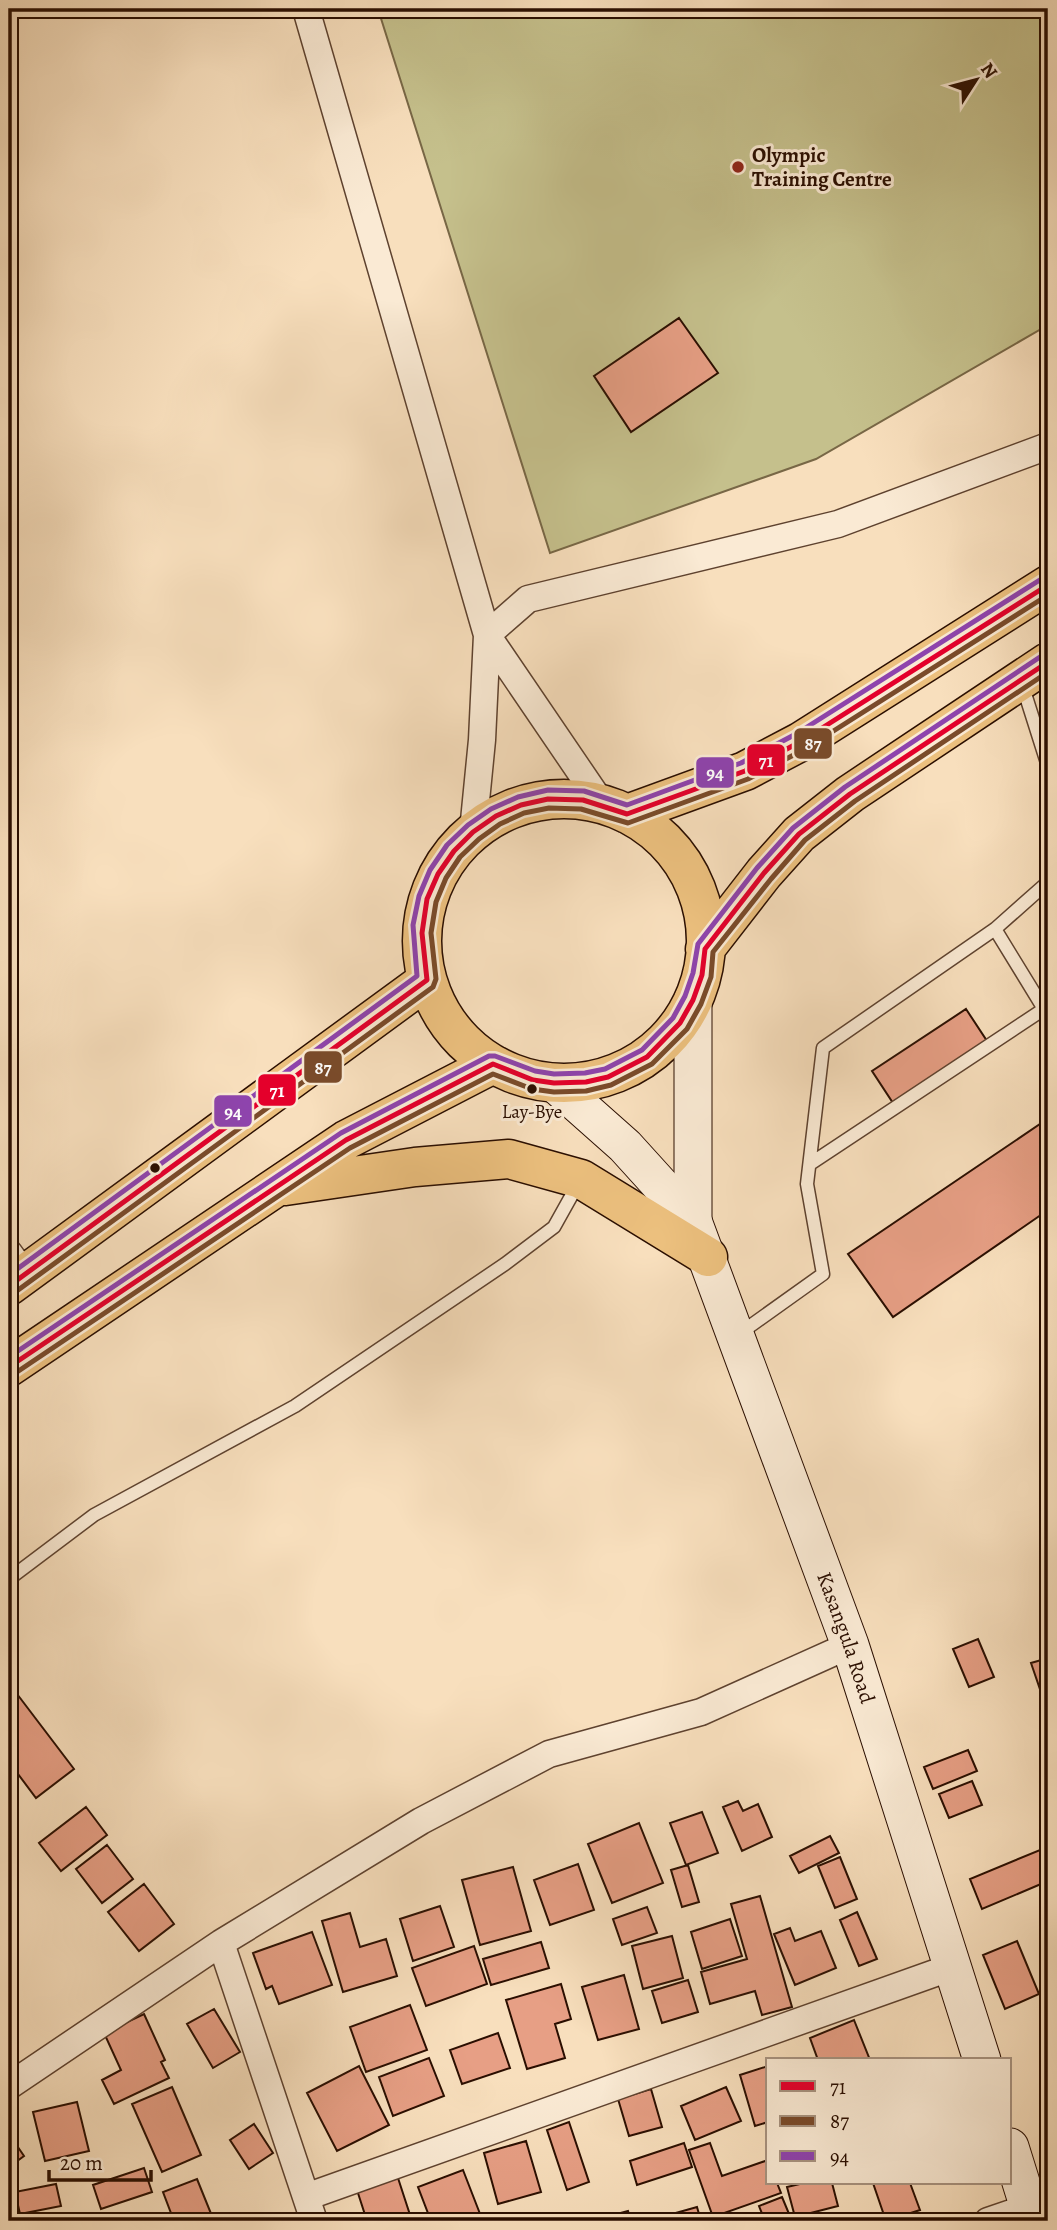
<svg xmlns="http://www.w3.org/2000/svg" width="1057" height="2230" font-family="Alegreya,serif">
<rect width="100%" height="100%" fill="#f8dfbd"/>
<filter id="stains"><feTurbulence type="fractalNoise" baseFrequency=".00286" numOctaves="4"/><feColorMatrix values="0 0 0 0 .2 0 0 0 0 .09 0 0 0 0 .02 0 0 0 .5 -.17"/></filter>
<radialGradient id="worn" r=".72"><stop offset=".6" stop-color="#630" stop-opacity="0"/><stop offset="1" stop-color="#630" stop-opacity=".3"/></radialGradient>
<path fill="#c5c08c" stroke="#786746" stroke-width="2" d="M 378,9 L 1048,9 L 1048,325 L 816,459 L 550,553 Z"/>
<path fill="#e79f85" stroke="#2a0e00" stroke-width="2" d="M 679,318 L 718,373 L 631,432 L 594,376 Z
M 966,1009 L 989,1044 L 895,1106 L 872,1071 Z
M 1040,1124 L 1048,1140 L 1048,1210 L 893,1317 L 848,1254 Z
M 978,1639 L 994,1677 L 969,1687 L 953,1649 Z
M 1048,1658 L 1048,1697 L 1043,1698 L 1031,1663 Z
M 14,1690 L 74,1769 L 36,1798 L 9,1762 L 9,1694 Z
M 968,1750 L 977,1771 L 933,1789 L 924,1767 Z
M 972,1781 L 982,1805 L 949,1818 L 939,1794 Z
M 738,1801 L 743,1811 L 758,1804 L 772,1837 L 742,1851 L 723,1807 Z
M 86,1807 L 107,1835 L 61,1871 L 39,1843 Z
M 702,1812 L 718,1853 L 686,1865 L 670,1823 Z
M 639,1823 L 663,1883 L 612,1903 L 588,1844 Z
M 830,1836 L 839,1853 L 799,1873 L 790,1856 Z
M 107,1845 L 133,1879 L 102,1903 L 76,1869 Z
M 1040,1850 L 1048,1870 L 1048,1881 L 982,1909 L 970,1879 Z
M 840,1857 L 857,1899 L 835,1908 L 818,1866 Z
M 578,1864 L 594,1910 L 550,1925 L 534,1880 Z
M 688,1865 L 699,1902 L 682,1907 L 671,1870 Z
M 513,1867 L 531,1931 L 480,1945 L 462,1880 Z
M 144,1884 L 174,1924 L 139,1951 L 108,1912 Z
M 760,1896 L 792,2007 L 762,2015 L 755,1991 L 710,2004 L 701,1972 L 747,1959 L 731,1904 Z
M 440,1906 L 454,1947 L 413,1961 L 400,1919 Z
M 647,1907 L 657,1933 L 622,1945 L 613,1919 Z
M 857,1912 L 877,1959 L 859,1966 L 840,1920 Z
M 350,1913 L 360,1947 L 386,1939 L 397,1976 L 343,1992 L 322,1921 Z
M 730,1919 L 742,1956 L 702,1969 L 691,1932 Z
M 790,1928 L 795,1941 L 821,1931 L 836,1968 L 795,1985 L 774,1934 Z
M 312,1932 L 332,1985 L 279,2004 L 272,1986 L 266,1989 L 253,1953 Z
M 672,1936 L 683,1978 L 643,1989 L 632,1946 Z
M 1017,1941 L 1039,1994 L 1005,2009 L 983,1955 Z
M 541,1942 L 549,1968 L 491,1985 L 483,1959 Z
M 474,1946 L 487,1984 L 426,2006 L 412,1968 Z
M 624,1975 L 639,2029 L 598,2040 L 582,1987 Z
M 688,1980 L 698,2012 L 662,2023 L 652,1991 Z
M 561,1984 L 571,2019 L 555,2024 L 565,2058 L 527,2069 L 506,2000 Z
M 410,2005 L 427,2050 L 366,2072 L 350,2027 Z
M 214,2009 L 240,2052 L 213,2068 L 187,2024 Z
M 144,2014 L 165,2060 L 161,2062 L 169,2078 L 114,2104 L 102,2080 L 121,2070 L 104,2033 Z
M 854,2020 L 870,2060 L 818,2060 L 810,2038 Z
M 498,2033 L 510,2068 L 462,2084 L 450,2050 Z
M 429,2058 L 444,2096 L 393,2116 L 379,2077 Z
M 359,2066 L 389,2125 L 337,2151 L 307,2093 Z
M 768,2066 L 768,2122 L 755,2126 L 740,2075 Z
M 172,2087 L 201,2155 L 162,2172 L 132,2104 Z
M 726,2087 L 741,2121 L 695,2140 L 681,2106 Z
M 651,2089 L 662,2127 L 629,2136 L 618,2099 Z
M 77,2102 L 89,2151 L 45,2161 L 33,2112 Z
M 569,2122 L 589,2182 L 567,2190 L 547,2130 Z
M 254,2124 L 273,2153 L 249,2169 L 230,2140 Z
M 9,2134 L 24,2156 L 9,2167 Z
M 526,2141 L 541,2192 L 498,2204 L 484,2153 Z
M 684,2143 L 692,2167 L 637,2185 L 630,2161 Z
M 710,2143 L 722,2176 L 768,2160 L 768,2183 L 777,2183 L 781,2193 L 713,2217 L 689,2150 Z
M 144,2168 L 152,2192 L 101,2209 L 93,2185 Z
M 463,2170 L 482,2219 L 431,2221 L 418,2187 Z
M 398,2178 L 412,2221 L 367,2221 L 357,2190 Z
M 197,2179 L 214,2221 L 174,2221 L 163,2192 Z
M 804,2183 L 832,2183 L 838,2206 L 795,2217 L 787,2187 Z
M 873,2183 L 910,2183 L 920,2210 L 886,2221 Z
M 56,2184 L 61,2206 L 20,2214 L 15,2192 Z
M 782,2197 L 792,2221 L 765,2221 L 759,2206 Z
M 697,2207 L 701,2221 L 666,2221 L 665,2216 Z
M 628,2211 L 631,2221 L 591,2221 Z"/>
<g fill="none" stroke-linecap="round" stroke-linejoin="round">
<defs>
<path id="service" d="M 1022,684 L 1048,766
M 810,1164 L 1044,1009 L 995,929
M 739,1334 L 823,1274 L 807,1184 L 823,1048 L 995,929 L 1048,882
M 9,1579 L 94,1515 L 295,1406 L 505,1264 L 554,1227 L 578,1184"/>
<path id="minor" d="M 306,9 L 487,635 L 602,804
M 473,831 L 482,740 L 487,635 L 528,599 L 838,524 L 1048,446
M 9,1253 L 25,1275
M 221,1943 L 314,2221
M 9,2086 L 221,1943 L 421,1821 L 549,1754 L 701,1712 L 850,1645
M 306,2197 L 952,1967
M 988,2221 L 1029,2207"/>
<g id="secondary">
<path id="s1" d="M 554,1083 L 625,1146 L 693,1221 L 850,1645 L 982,2060"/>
<path d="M 693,1221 L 693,1000"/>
<path d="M 1010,2147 L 1033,2221"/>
</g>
<path id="primary" d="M422 941a142 142 0 1 1 284 0a142 142 0 1 1-284 0Z
M 627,814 L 745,771 L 800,742 L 1048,585
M 705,949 L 764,873 L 799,834 L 850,794 L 1048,662
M 285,1186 L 415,1167 L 509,1159 L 581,1179 L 708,1257
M 9,1286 L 427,980
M 9,1367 L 346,1140 L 493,1064"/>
</defs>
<use href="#service" stroke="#5e422f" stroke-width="15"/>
<use href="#minor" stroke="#5e422f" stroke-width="29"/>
<use href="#secondary" stroke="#2a0e00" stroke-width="39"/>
<use href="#primary" stroke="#2a0e00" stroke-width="41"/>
<use href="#service" stroke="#faead4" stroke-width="12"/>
<use href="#minor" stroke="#faead4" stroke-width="26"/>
<use href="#secondary" stroke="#faead4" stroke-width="37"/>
<use href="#primary" stroke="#ecc07e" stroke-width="38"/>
<defs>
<path id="bus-1" d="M 9,1286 L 427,980 L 422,933 L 427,899 L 438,874 L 454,851 L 473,832 L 496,816 L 521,805 L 548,799 L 583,800 L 627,814 L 745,771 L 800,742 L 1048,585
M 9,1367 L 346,1140 L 493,1064 L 533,1080 L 554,1083 L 586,1082 L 608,1077 L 647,1057 L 680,1023 L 693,1000 L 702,975 L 705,949 L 764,873 L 799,834 L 850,794 L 1048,662"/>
<path id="bus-2" d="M 14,1293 L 433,987 L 436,979 L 431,933 L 436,902 L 446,878 L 460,857 L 479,839 L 500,824 L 524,813 L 549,808 L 581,809 L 628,823 L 748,779 L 805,749 L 1048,595
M 14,1374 L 350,1148 L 493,1074 L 532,1089 L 554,1092 L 586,1091 L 611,1085 L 652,1064 L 687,1029 L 701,1004 L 711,977 L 713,952 L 771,879 L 805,840 L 855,801 L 1048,672"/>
<path id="bus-3" d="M 9,1275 L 417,976 L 413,925 L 419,896 L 430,870 L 447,845 L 468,825 L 491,809 L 518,797 L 548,790 L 584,791 L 627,805 L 741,763 L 796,734 L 1043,578
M 9,1357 L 341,1133 L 489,1056 L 495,1056 L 535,1071 L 554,1074 L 585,1073 L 605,1069 L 642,1050 L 673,1018 L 685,996 L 693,973 L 698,944 L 757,868 L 793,828 L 845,787 L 1043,655"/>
</defs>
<use href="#bus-1" stroke="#faead4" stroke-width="10"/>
<use href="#bus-2" stroke="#faead4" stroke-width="10"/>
<use href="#bus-3" stroke="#faead4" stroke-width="10"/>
<use href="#bus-1" stroke="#e4002b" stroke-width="5"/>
<use href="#bus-2" stroke="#7a4b2a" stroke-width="5"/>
<use href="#bus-3" stroke="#8e44ad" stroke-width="5"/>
</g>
<circle fill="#8f2418" stroke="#faead4" stroke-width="2.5" cx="738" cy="167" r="7"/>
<g fill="#2a0e00" stroke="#faead4" stroke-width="2.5">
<circle cx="532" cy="1089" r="6"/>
<circle cx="155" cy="1168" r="6"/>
</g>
<g text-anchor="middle" stroke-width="6" stroke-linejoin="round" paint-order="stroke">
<g font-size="19" fill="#2a0e00" stroke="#faead4">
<text x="532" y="1118">Lay-Bye</text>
</g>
<g font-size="21" font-weight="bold" fill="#2a0e00" stroke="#faead4" text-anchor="start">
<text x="752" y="162">Olympic<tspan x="752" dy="24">Training Centre</tspan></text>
</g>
<g font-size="21" fill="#2a0e00" stroke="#faead4">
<text dy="7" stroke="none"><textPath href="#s1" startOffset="640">Kasangula Road</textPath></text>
</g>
</g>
<g stroke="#faead4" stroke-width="2.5">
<rect x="793" y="727" width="40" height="33" rx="7" fill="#7a4b2a"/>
<rect x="746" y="743" width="40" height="34" rx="7" fill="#e4002b"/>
<rect x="695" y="756" width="40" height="33" rx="7" fill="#8e44ad"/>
<rect x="303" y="1050" width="40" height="34" rx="7" fill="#7a4b2a"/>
<rect x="257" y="1073" width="40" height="34" rx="7" fill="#e4002b"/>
<rect x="213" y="1094" width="40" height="34" rx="7" fill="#8e44ad"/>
</g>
<g font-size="19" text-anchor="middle" font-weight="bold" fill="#fff">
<text x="813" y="750">87</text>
<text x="766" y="767">71</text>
<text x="715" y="779">94</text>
<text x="323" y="1074">87</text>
<text x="277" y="1097">71</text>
<text x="233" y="1118">94</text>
</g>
<rect width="1057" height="2230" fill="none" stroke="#f8dfbd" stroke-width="35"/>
<rect x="10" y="10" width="1036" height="2209" fill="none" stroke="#2a0e00" stroke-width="3.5"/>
<rect x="18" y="18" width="1022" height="2195" fill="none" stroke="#2a0e00" stroke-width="2"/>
<rect x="766" y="2058" width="245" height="126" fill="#faead4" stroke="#a7927f" stroke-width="2"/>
<rect x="780" y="2081" width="35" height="10" fill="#e4002b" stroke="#a7927f" stroke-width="2"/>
<text x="830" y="2094" font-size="21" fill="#2a0e00">71</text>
<rect x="780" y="2116" width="35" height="10" fill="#7a4b2a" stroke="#a7927f" stroke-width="2"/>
<text x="830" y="2128" font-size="21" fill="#2a0e00">87</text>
<rect x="780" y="2151" width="35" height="10" fill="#8e44ad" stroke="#a7927f" stroke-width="2"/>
<text x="830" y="2164" font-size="21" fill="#2a0e00">94</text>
<g transform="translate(976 80) rotate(54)" stroke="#faead4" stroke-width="5" paint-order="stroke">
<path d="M0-5L12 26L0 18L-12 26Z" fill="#2a0e00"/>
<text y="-10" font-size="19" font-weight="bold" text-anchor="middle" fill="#2a0e00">N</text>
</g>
<path d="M49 2170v10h102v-10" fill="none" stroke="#2a0e00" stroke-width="3.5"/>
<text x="60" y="2170" font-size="21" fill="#2a0e00" stroke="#faead4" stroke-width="5" paint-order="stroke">20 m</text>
<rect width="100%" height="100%" filter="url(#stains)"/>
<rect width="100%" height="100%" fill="url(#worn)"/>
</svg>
